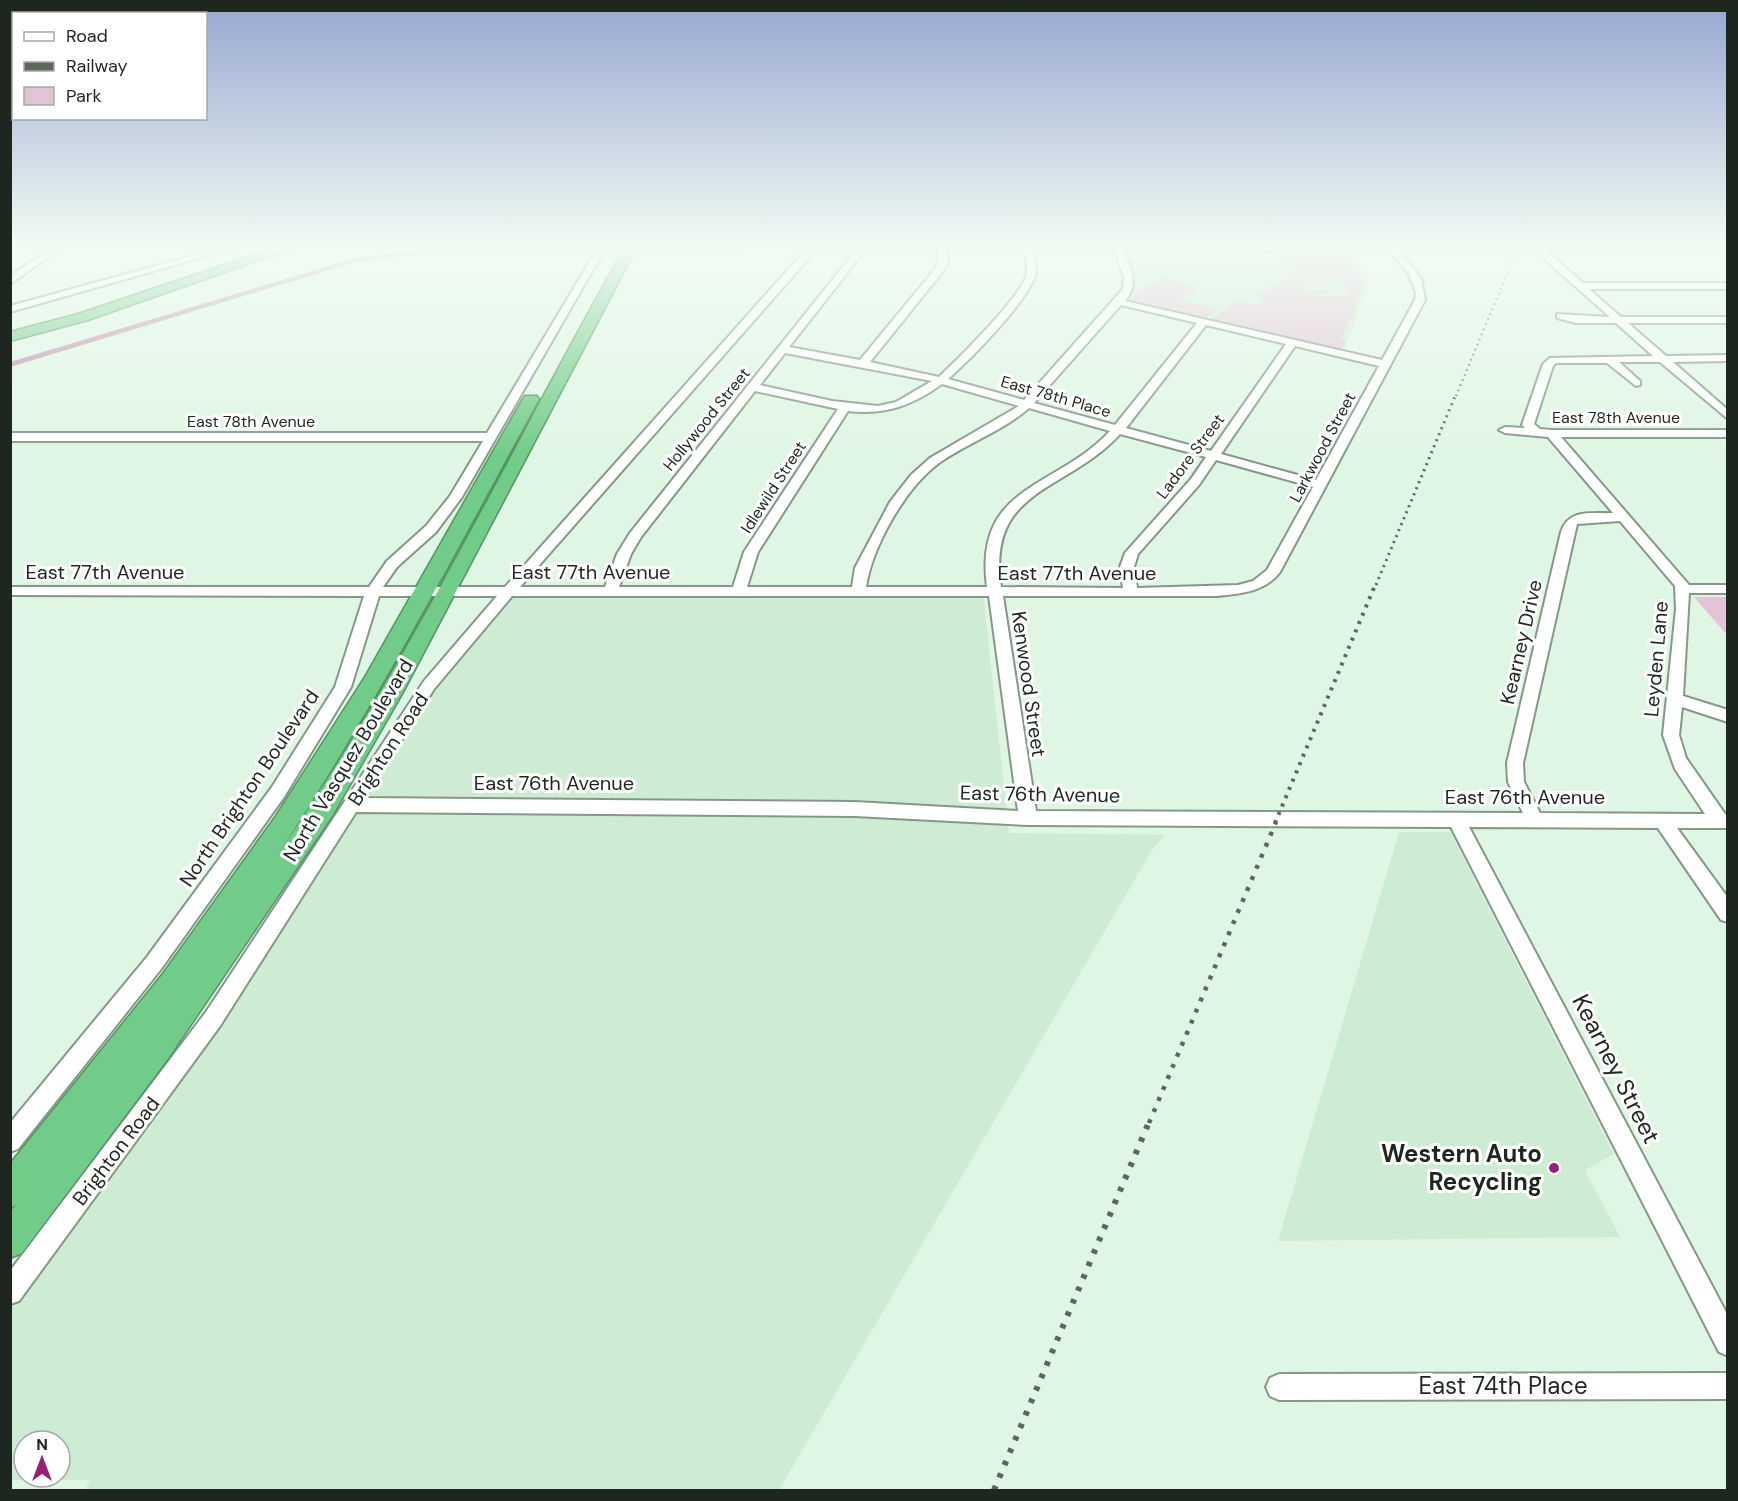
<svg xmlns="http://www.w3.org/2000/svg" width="1738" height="1501" font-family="'DM Sans',sans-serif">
<rect width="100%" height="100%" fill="#e0f6e4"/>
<path fill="#ceebd4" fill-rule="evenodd" d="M 1122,248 L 1354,249 L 1367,274 L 1368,288 L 1343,351 L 1125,300 L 1136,283 Z
M 983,592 L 1009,833 L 1165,835 L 1152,850 L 779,1490 L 85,1490 L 90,1480 L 11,1480 L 10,1292 L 148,1108 L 397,733 L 507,594 ZM 24,1441 L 60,1441 L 60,1477 L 24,1477 Z
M 1399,832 L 1450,832 L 1614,1154 L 1585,1170 L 1620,1237 L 1278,1241 Z"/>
<path fill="#e3c4d6" d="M 1261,250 L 1352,250 C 1372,289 1358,302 1341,339 L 1346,341 L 1341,349 L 1211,319 L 1237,302 L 1258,305 L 1267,300 L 1256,295 L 1279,283 L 1311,291 L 1329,291 L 1331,294 L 1314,294 L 1312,291 L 1314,296 L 1351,296 L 1340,281 L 1304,281 L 1306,283 L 1323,283 L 1326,287 L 1307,285 L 1308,288 L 1280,282 L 1290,276 L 1290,268 Z
M 1165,277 L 1198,289 L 1180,300 L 1216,310 L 1206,318 L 1130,300 L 1136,292 Z
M 1694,597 L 1727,597 L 1727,635 Z"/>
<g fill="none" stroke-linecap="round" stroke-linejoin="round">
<path fill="#bf91ae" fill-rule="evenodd" d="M 761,245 L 776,245 L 727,253 L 431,253 L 356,262 L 10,367 L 10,362 L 355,258 L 431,249 L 727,249 Z"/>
<defs>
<path id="minor" d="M 56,245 L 65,245 L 10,284 L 10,276 Z
M 232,245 L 245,245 L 10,312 L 10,306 Z
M 810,245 L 1728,245 L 1728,251 L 1545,250 L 1583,283 L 1728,283 L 1728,289 L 1589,289 L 1621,317 L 1728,317 L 1728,323 L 1628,323 L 1666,356 L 1728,355 L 1728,361 L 1673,362 L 1728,410 L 1728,419 L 1660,362 L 1619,362 L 1640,381 L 1640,385 L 1636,386 L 1607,363 L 1556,363 L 1553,366 L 1534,424 L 1540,429 L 1552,430 L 1728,430 L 1728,437 L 1561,437 L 1689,585 L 1728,585 L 1728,593 L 1689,593 L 1683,696 L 1728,710 L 1728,722 L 1682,707 L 1679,735 L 1686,758 L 1725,814 L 1728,814 L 1728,828 L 1677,828 L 1728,898 L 1728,922 L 1721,920 L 1658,828 L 1469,827 L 1728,1316 L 1728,1356 L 1719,1352 L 1451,827 L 1028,825 L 855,816 L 356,812 L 220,1026 L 19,1301 L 10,1304 L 10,1271 L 206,1012 L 424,681 L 497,596 L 379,596 L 351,687 L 284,797 L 161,969 L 18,1149 L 10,1152 L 10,1123 L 147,957 L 272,787 L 335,687 L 364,596 L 10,595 L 10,587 L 369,587 L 387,561 L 426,526 L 450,496 L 483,441 L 10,441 L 10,433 L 487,433 L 593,256 L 600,254 L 601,256 L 462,497 L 436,532 L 397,567 L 383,587 L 505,587 ZM 817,249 L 857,249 L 630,533 L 617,554 L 605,587 L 520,587 ZM 866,249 L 938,249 L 938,261 L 935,269 L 860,360 L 789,347 ZM 947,249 L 1024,249 C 1025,256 1028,265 1027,273 C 1025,293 956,361 939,377 L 870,362 L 944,270 L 948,261 ZM 1033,249 L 1114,249 L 1124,277 L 1123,289 L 1024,400 L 948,379 C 972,358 1024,305 1035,276 C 1038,269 1034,257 1033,249 ZM 1123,249 L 1388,250 L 1408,273 L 1416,292 L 1415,300 L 1382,360 L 1125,301 C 1140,283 1130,268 1123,249 ZM 1398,250 L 1534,250 L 1610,317 L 1557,314 L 1557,318 L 1576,323 L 1616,323 L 1653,356 L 1550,358 L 1543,364 L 1522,425 L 1525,428 L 1505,427 L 1499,430 L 1505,433 L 1548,437 L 1613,513 C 1592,514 1569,508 1561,532 L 1507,763 L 1508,782 L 1523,813 L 1036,811 L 1003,596 L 1217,596 C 1240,594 1265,592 1280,572 L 1425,300 L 1421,278 ZM 1121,305 L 1197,323 L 1115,425 L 1034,403 ZM 1206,325 L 1286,344 L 1211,451 L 1126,428 ZM 1295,346 L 1379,366 L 1316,480 L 1221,454 ZM 785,353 L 932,381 L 896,402 L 878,406 L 832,401 L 760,385 ZM 942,384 L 1019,406 L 930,458 L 911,475 L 890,502 L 855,568 L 852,587 L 747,587 L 758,552 L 848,411 C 885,415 912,406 942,384 ZM 755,391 L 838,409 L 744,552 L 733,587 L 619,587 L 631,554 L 641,537 ZM 1029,408 L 1110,431 C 1057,489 973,484 987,587 L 866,587 C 872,547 905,488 939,463 C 967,443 1003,431 1029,408 ZM 1120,434 L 1206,457 L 1191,479 L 1125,553 L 1120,567 L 1123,588 L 1001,587 C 986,487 1068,492 1120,434 ZM 1216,460 L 1313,487 L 1267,570 L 1253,581 L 1238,585 L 1137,588 L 1134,567 L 1138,554 L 1199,485 ZM 1620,521 L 1675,586 L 1676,609 L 1663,735 L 1675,769 L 1705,814 L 1540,813 L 1524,782 L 1523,763 L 1577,524 ZM 512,596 L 989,596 L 1018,811 L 855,802 L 365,798 L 434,689 Z
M 1728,1373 L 1728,1399 L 1279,1400 L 1270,1396 L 1266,1387 L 1270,1378 L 1279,1374 Z"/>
<path id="highway" d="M 284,245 L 302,245 L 88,320 L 10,341 L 10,332 L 78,314 Z
M 626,245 L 638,245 L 403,692 L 332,816 L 167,1060 L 22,1253 L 10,1258 L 10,1212 L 16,1205 L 10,1208 L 10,1164 L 162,975 L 276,816 L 365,677 L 523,399 L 525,396 L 537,396 L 539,399 C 454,555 372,712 274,860 C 408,666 510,451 626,245 Z"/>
</defs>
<use href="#minor" stroke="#859888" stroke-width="4"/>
<use href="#highway" stroke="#559264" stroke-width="3"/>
<use href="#minor" fill="#fff" fill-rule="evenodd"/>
<use href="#highway" fill="#72cc89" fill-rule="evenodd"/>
<path stroke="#5b675d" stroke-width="2" stroke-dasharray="1.5 4" stroke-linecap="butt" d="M 1456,396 L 1519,245"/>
<path stroke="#5b675d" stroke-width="3" stroke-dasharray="2 4.5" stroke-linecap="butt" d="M 1376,585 L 1456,394"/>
<path stroke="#5b675d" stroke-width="4" stroke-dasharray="3 6" stroke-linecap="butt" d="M 1275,823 L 1376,583"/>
<path stroke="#5b675d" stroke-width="4.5" stroke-dasharray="4 8" stroke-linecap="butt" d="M 1149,1123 L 1276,822"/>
<path stroke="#5b675d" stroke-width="6" stroke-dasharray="4.5 9" stroke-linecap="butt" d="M 994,1490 L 1149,1122"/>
</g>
<linearGradient id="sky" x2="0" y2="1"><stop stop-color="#97a6d1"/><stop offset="0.54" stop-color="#f1fbf3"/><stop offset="1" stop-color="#f1fbf3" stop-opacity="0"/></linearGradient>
<rect width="1738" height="455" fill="url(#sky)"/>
<circle fill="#981e77" stroke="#fff" stroke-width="2" cx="1554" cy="1168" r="6"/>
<g text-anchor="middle" stroke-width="6" stroke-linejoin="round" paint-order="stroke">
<g font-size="16" fill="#1e2620" stroke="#fff">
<text transform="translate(1056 396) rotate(16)" y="6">East 78th Place</text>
<text x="1616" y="423">East 78th Avenue</text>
<text transform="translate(706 419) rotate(-51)" y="6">Hollywood Street</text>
<text x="251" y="427">East 78th Avenue</text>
<text transform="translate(1322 447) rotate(-62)" y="6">Larkwood Street</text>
<text transform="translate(1190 456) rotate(-53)" y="6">Ladore Street</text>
<text transform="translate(773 487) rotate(-57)" y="6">Idlewild Street</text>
</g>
<g font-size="20" fill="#1e2620" stroke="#fff">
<text x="105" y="579">East 77th Avenue</text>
<text x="591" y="579">East 77th Avenue</text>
<text x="1077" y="580">East 77th Avenue</text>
<text transform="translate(1521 642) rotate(-77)" y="7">Kearney Drive</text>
<text transform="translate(1656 659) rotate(-85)" y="7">Leyden Lane</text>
<text transform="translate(1029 684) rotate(82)" y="7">Kenwood Street</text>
<text transform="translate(388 749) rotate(-57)" y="7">Brighton Road</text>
<text transform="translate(348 760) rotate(-59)" y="7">North Vasquez Boulevard</text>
<text x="554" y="790">East 76th Avenue</text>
<text transform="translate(249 788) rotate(-56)" y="7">North Brighton Boulevard</text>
<text transform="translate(1040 794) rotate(1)" y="7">East 76th Avenue</text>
<text x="1525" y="804">East 76th Avenue</text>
<text transform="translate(116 1151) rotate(-53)" y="7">Brighton Road</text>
</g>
<g font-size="24" fill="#1e2620" stroke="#fff">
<text transform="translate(1616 1069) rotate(63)" y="8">Kearney Street</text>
<text x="1503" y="1394">East 74th Place</text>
</g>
<g font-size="24" font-weight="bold" fill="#1e2620" stroke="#fff" text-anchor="end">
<text x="1542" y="1162">Western Auto<tspan x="1542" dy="28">Recycling</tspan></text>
</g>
</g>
<rect width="1738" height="1501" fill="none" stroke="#1e2620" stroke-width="24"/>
<rect x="12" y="12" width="195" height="108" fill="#ffffff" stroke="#a5a8a6" stroke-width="1.5"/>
<rect x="24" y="32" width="30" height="9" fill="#ffffff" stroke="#a5a8a6" stroke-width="1.5"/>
<text x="66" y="42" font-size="18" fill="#1e2620">Road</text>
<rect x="24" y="62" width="30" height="9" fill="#5b675d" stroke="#a5a8a6" stroke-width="1.5"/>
<text x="66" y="72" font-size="18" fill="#1e2620">Railway</text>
<rect x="24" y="87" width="30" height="18" fill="#e3c4d6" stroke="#a5a8a6" stroke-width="1.5"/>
<text x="66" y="102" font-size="18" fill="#1e2620">Park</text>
<g transform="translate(42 1459)"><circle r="28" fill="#ffffff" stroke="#a5a8a6" stroke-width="1.5"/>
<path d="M0-4.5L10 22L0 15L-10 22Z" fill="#981e77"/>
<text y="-9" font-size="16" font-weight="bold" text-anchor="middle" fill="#1e2620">N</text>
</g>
</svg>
